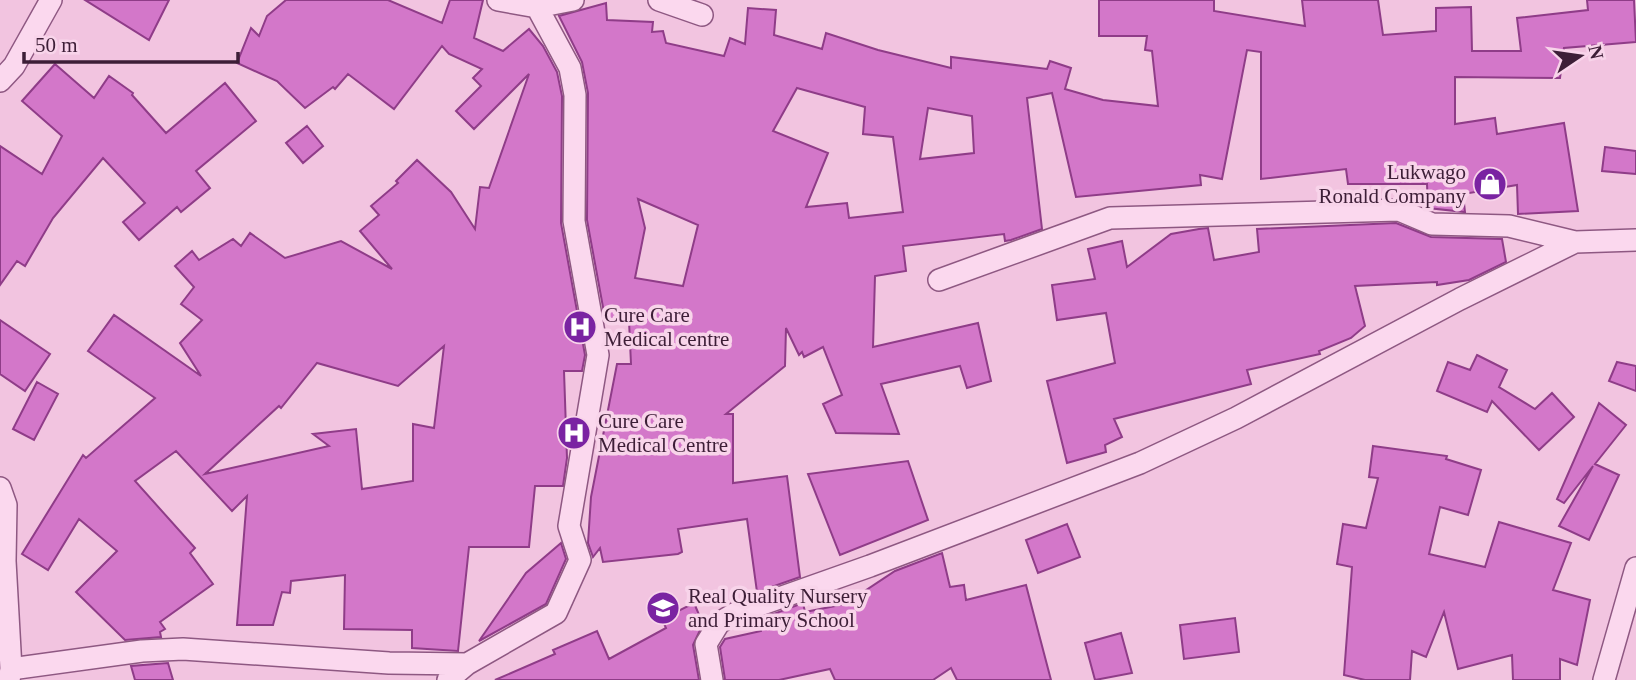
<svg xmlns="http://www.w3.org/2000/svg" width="1636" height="680" font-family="'Times New Roman',serif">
<rect width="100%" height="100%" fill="#f2c4e0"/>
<path fill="#d377c9" stroke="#8f3c88" stroke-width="2" fill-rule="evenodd" d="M 85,0 L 169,0 L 149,40 Z
M 286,0 L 388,0 L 442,23 L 450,0 L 483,0 L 474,38 L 503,51 L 529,29 L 543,46 L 557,72 L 562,96 L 561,223 L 585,355 L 582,371 L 564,371 L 567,458 L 563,486 L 535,486 L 529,547 L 469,547 L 458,651 L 412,648 L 412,630 L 344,629 L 345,575 L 291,581 L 290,593 L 282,592 L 273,625 L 237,625 L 247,496 L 232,511 L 176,451 L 135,481 L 195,548 L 190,553 L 213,584 L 160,622 L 165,629 L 160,632 L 161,637 L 125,640 L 76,592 L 117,551 L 79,519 L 48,570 L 22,554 L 83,455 L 86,458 L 155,398 L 88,351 L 114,315 L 201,376 L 180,343 L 202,320 L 181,304 L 194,287 L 175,266 L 192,251 L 199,260 L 233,239 L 241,246 L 250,233 L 285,258 L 341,241 L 392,269 L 360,231 L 379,215 L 371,206 L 398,183 L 396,181 L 417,160 L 451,192 L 475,229 L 480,187 L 489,188 L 529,74 L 474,129 L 456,111 L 481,86 L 473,78 L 482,69 L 449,54 L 442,46 L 394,109 L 348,74 L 335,89 L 333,87 L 305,108 L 277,81 L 237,63 L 251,28 L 259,36 L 267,16 ZM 444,346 L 434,428 L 413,424 L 413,481 L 362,489 L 356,429 L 313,434 L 329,446 L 205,474 L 279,406 L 281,408 L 317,363 L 398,386 Z
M 1099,0 L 1214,0 L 1214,11 L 1305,26 L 1302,0 L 1378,0 L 1383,35 L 1436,31 L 1436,8 L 1471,7 L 1472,51 L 1521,51 L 1517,18 L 1588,10 L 1587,0 L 1634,0 L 1636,42 L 1564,48 L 1560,78 L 1455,77 L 1455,124 L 1495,118 L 1497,134 L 1564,123 L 1578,211 L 1518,214 L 1517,185 L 1463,194 L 1465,212 L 1428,208 L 1427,184 L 1348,184 L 1346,169 L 1261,179 L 1261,52 L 1247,50 L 1222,179 L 1200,175 L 1201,185 L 1076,197 L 1052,93 L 1027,98 L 1042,229 L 1011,240 L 1005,241 L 1004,234 L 903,246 L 906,271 L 875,276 L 873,347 L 978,323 L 991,381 L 967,388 L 960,366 L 881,384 L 899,434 L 836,433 L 823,404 L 842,395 L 823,347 L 804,357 L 802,352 L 799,355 L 786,328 L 785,366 L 726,414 L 733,414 L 733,483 L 787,476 L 800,577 L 757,592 L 747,519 L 678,529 L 682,552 L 678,554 L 603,562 L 600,548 L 593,557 L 588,543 L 591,497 L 617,364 L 631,364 L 629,321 L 605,318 L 587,220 L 588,93 L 582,62 L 559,16 L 606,3 L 607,20 L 653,22 L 652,32 L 663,31 L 666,43 L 724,56 L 730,38 L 745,44 L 748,8 L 776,10 L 774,35 L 822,49 L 826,33 L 878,50 L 951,68 L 951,57 L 1047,69 L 1050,61 L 1071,68 L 1065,89 L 1103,100 L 1158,106 L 1152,51 L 1145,50 L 1147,36 L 1099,36 ZM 797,88 L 865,107 L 863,134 L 893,137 L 903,212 L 849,218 L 847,203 L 806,207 L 828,153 L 773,131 ZM 928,108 L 972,116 L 974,153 L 920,159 ZM 638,199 L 698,225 L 683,286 L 635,278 L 645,228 Z
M 55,64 L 94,98 L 109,76 L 133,93 L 132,95 L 166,133 L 225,83 L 256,121 L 196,171 L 210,188 L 181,212 L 177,207 L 139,240 L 123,222 L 145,203 L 103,158 L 53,218 L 25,266 L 17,261 L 0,285 L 0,146 L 42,174 L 62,136 L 22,101 Z
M 307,126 L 323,146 L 303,163 L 286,143 Z
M 1605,147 L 1636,151 L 1636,174 L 1602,171 Z
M 1396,223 L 1431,237 L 1502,239 L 1506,262 L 1469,280 L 1437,285 L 1437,282 L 1355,286 L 1365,326 L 1351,338 L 1319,351 L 1320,354 L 1247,370 L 1251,384 L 1114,419 L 1122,437 L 1105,445 L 1106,452 L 1067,463 L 1047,381 L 1115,363 L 1106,313 L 1057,320 L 1052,285 L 1095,279 L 1088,249 L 1122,241 L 1127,267 L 1171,234 L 1199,229 L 1208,228 L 1214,260 L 1259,252 L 1257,229 Z
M 0,320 L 50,354 L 25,391 L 0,374 Z
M 1477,355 L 1507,370 L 1499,387 L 1535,409 L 1552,393 L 1574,417 L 1539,450 L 1492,401 L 1487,412 L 1437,391 L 1448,362 L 1470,370 Z
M 1617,362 L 1636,366 L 1636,391 L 1609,381 Z
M 37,382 L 58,394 L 34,440 L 13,429 Z
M 1599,403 L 1626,425 L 1595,464 L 1619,475 L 1589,540 L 1559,526 L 1593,466 L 1564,503 L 1557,499 Z
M 1373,446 L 1447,456 L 1446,459 L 1481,470 L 1468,515 L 1440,507 L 1429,554 L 1485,567 L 1499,522 L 1571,543 L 1553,590 L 1590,600 L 1577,665 L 1560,659 L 1560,680 L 1513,680 L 1512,655 L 1458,669 L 1444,612 L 1426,657 L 1412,651 L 1410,680 L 1365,680 L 1344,675 L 1352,567 L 1337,564 L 1343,524 L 1366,528 L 1378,478 L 1369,477 Z
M 908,461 L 928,520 L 840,555 L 808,474 Z
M 1067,524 L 1080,557 L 1038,573 L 1026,540 Z
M 561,543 L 566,559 L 546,604 L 479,641 L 526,573 Z
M 942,553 L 950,587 L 964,585 L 966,600 L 1026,585 L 1051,680 L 957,680 L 951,668 L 933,680 L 835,680 L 830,669 L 779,680 L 725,680 L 720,647 L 725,639 L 761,631 L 760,619 L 803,603 L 805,612 L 845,604 L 895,571 Z
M 694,603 L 703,624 L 693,645 L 699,680 L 495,680 L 555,654 L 553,650 L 597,631 L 609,659 L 666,628 L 662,619 Z
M 1235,618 L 1239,652 L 1184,659 L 1180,625 Z
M 1121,633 L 1132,673 L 1095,680 L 1085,643 Z
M 168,663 L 173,680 L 135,680 L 131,666 Z"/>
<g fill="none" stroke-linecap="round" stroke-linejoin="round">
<defs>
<path id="minor" d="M 498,0 L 537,7 L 573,0
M 659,0 L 702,15
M 0,81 L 14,66 L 51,0
M 939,280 L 1110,218 L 1399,210 L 1432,224 L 1509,226 L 1575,242
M 0,488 L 6,505 L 5,561 L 11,669 L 9,680
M 11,669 L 142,651 L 183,649 L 389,663 L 467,664
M 448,680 L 467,664 L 556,613 L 580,560 L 569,526 L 598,355 L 574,221 L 575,95 L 570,68 L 537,7
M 712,680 L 706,644 L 719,623 L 734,614 L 870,566 L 1140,463 L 1236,418 L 1460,299 L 1575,242 L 1636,240
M 1604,680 L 1636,568"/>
</defs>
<use href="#minor" stroke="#8e5882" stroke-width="24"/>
<use href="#minor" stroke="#fbd8ee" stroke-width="21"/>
</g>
<defs>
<symbol id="shop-disc" viewBox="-11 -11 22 22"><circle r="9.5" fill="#7a23a2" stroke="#f8d4ea"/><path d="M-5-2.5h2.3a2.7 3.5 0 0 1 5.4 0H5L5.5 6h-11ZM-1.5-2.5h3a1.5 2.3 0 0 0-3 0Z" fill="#fff"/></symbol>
<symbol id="hospital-disc" viewBox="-11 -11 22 22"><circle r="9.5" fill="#7a23a2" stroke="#f8d4ea"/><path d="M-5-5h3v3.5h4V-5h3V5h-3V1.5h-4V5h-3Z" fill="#fff"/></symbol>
<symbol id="school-disc" viewBox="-11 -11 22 22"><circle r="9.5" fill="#7a23a2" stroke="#f8d4ea"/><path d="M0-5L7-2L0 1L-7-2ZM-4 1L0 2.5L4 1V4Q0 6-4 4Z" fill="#fff"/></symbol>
</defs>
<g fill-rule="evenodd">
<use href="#shop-disc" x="1471" y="165" width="38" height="38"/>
<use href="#hospital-disc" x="561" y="308" width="38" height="38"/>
<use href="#hospital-disc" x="555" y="414" width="38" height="38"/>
<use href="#school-disc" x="644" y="589" width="38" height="38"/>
</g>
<g text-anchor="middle" stroke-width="7" stroke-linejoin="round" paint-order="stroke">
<g font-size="21" fill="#3d1e37" stroke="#f8d4ea" text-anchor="start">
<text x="1466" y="179" text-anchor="end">Lukwago<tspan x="1466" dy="24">Ronald Company</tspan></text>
<text x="604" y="322">Cure Care<tspan x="604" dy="24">Medical centre</tspan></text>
<text x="598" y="428">Cure Care<tspan x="598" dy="24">Medical Centre</tspan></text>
<text x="688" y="603">Real Quality Nursery<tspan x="688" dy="24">and Primary School</tspan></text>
</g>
</g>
<g transform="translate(1580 56) rotate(77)" stroke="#f8d4ea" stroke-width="5" paint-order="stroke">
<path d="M0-5L12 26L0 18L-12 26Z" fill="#3d1e37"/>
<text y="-10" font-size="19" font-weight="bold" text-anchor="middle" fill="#3d1e37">N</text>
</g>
<path d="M24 52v10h214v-10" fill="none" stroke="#3d1e37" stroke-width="3.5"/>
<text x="35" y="52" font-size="21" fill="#3d1e37" stroke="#f8d4ea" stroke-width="5" paint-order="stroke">50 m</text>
</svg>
